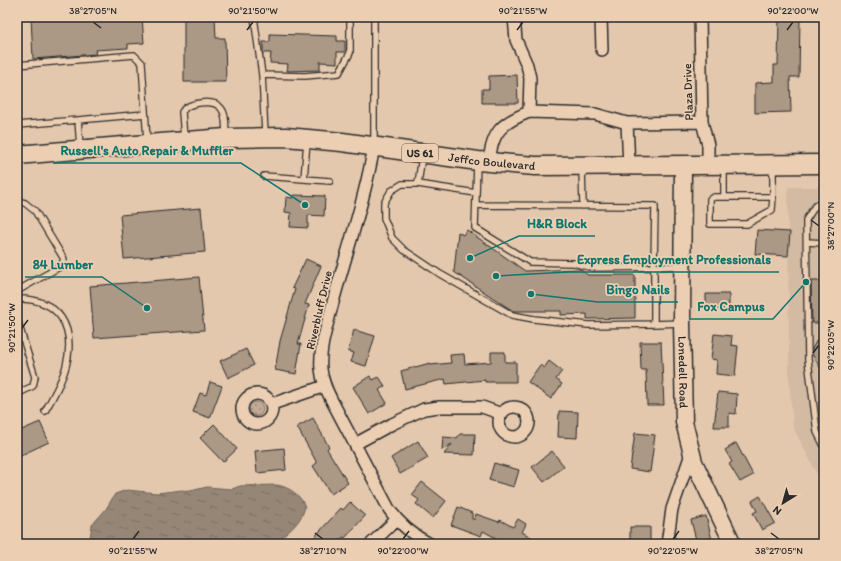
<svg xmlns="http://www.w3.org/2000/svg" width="841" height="561" font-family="Itim,sans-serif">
<defs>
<pattern id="grass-dots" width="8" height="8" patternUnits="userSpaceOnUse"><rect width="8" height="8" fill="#c2ab95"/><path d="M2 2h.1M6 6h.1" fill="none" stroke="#9e8b7a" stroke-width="1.8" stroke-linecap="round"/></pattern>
<pattern id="water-ripples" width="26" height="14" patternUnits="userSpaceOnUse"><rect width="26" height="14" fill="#968676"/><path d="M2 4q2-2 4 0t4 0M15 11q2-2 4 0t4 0" fill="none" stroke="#7b6e61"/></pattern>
</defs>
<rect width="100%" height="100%" fill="#e4c8ae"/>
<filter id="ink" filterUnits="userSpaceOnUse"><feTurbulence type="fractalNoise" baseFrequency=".025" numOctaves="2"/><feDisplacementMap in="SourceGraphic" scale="8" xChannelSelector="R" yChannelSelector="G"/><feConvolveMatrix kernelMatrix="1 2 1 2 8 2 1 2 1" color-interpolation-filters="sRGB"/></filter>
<g filter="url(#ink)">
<path fill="#d3baa2" d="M 788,187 L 824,187 L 824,488 L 793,427 L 789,378 Z"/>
<path fill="url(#grass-dots)" stroke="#766b60" d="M249 409a7 7 0 1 1 14 0a7 7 0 1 1-14 0Z"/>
<path fill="url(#water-ripples)" stroke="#6b6258" d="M 277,485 C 289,487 301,495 305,507 C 301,524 286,534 273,544 L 89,544 L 92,525 L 106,509 L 115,494 L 127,490 L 157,493 L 182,490 L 190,491 L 207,487 L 232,489 L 240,486 Z"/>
<path fill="#ab9885" stroke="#2b2b2b" d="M 31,17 L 142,17 L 144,43 L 128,44 L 128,48 L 95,50 L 96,54 L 33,59 Z
M 184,17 L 215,17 L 216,38 L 225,38 L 226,82 L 184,82 Z
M 779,17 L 800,17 L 799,77 L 790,77 L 791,112 L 755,113 L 755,83 L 774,82 L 774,65 L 778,65 Z
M 270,34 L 337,36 L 337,41 L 345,41 L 345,52 L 337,52 L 337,63 L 320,62 L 320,70 L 287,71 L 288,64 L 270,63 L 271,53 L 263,53 L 263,42 L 270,42 Z
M 517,75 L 518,103 L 482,103 L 482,89 L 489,89 L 489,76 Z
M 293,195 L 325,196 L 324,216 L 308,215 L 308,228 L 290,227 L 291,213 L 285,212 L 286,197 L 293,198 Z
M 201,208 L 205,252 L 124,259 L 120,215 Z
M 467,230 L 525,271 L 580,269 L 588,275 L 635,275 L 635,318 L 587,319 L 587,314 L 561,315 L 561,311 L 513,311 L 454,272 L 458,232 L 463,235 Z
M 757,230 L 790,232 L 788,256 L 755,254 Z
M 306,259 L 321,266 L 305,304 L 309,305 L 298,344 L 301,344 L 296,374 L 275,370 L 280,341 L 295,289 L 292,288 Z
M 199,277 L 204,330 L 94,338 L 90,286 Z
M 811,281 L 824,281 L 824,323 L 812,323 Z
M 706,294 L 729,294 L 729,309 L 706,309 Z
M 824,327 L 824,374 L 812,354 L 812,349 Z
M 354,330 L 375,336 L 366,366 L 351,362 L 354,353 L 348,351 Z
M 714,334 L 732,336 L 731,345 L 738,346 L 735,376 L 716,374 L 717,360 L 711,359 Z
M 640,342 L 661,342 L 664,405 L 647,405 L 646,370 L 641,370 Z
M 246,349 L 254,365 L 228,378 L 220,361 Z
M 491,352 L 505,352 L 505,362 L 516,362 L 516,382 L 485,382 L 485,380 L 446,384 L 445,379 L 405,389 L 401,371 L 430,363 L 430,365 L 451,363 L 450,355 L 464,354 L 465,364 L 491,362 Z
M 549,361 L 562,371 L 556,379 L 562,384 L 551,399 L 528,382 L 540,365 L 544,368 Z
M 370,376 L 373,380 L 379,377 L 385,386 L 379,390 L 387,403 L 369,414 L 353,387 Z
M 210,382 L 222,386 L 210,418 L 193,412 L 200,393 L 206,395 Z
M 718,392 L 737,394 L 736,414 L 729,413 L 729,427 L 714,427 Z
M 559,411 L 578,412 L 577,438 L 558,437 Z
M 313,418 L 329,447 L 327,449 L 348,483 L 331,494 L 313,466 L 317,463 L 297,427 Z
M 40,422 L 49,442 L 17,457 L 17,432 Z
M 214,424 L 237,449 L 223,462 L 200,438 Z
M 635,433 L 655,435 L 650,472 L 630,469 Z
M 460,434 L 475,434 L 474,455 L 444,454 L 452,444 L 442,450 L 443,437 L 457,438 Z
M 418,441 L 428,458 L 400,474 L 391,458 Z
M 736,443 L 753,475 L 740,482 L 729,464 L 732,462 L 725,450 Z
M 284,448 L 286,470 L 257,473 L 255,451 Z
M 552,451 L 564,466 L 544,482 L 532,467 Z
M 494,463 L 519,470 L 514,487 L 489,480 Z
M 422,482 L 446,501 L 433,518 L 416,504 L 419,500 L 412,495 Z
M 760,496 L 775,523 L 762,530 L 753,513 L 757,511 L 752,501 Z
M 350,502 L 365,516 L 345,538 L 343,537 L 335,544 L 308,544 L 341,508 L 343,510 Z
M 458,507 L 472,513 L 472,519 L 475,519 L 476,514 L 499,522 L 500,520 L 513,527 L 518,519 L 526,524 L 522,532 L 543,544 L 507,544 L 483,531 L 481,536 L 451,525 Z
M 706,516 L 713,544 L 697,544 L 691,520 Z
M 630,527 L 650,527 L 650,544 L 630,544 Z"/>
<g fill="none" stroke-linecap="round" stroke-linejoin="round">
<defs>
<path id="lane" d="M 254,17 L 262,75 L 265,134
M 374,17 L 374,144
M 17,65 L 134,55 L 142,63 L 147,141
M 262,75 L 305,76 L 339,73 L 350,53 L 350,17
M 78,120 L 145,114
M 17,125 L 78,120 L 80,147
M 184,138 L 182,112 C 187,102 214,99 221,108 C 227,115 225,127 226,136
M 477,163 L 475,228 L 530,262 L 574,263 L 592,268 L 654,267 L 654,324 L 682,323
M 582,168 L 583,206
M 724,168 L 724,197
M 264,176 L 330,181
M 304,179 L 307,141
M 418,184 L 422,156
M 476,193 L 418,184 L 402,184 L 391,191 L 384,203 L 384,218 L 392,238 L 404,250 L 440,274 L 512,315 L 534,319 L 588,325 L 654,324
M 714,197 L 773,197 L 772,210 L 747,224 L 710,224 L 710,199 Z
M 773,197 L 773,167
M 17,201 L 25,203 L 35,211 L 64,259 L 61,266 L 17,291
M 824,201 L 815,206 L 806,220 L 808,360 L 817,432 L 824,446
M 476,205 L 655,206 L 654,267 L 680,266
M 807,242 L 824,243
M 17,299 C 59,298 76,327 66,366 C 62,382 53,397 45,411
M 17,319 L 35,377 L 33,386 L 17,394"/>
<path id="street" d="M 601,17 L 602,50
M 700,17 L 702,122 L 708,145 L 708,165
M 529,112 L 595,114 L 627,123 L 702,122
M 627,123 L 629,166
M 374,146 C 365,200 346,253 332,306 C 327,327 319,348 321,369 C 322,381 327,391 332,401 L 389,509 C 400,525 412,535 430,544
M 489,162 C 492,132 501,123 529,112 L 530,78 L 527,65 L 516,40 L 514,17
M242 409a15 15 0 1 1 30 0a15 15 0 1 1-30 0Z
M 272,404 L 325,386
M499 422a15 15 0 1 1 30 0a15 15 0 1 1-30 0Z
M 355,444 L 392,424 L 424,409 L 439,407 L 482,407 L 502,414
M 371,544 L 396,520
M 667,544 L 672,509 L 691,454"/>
<g id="secondary">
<path id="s1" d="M 683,165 L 682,323 L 684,422 L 694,462 L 733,544"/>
</g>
<g id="primary">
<path id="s2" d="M 17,155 L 147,144 L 226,138 L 286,137 L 342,142 L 478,161 L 535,166 L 824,164"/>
</g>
</defs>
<use href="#lane" stroke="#2b2b2b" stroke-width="8"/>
<use href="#street" stroke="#2b2b2b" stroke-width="14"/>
<use href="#secondary" stroke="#2b2b2b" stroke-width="19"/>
<use href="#primary" stroke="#2b2b2b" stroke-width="21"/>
<use href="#lane" stroke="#eccfb3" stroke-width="5.5"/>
<use href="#street" stroke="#eccfb3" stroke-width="11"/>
<use href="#secondary" stroke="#eccfb3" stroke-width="16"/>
<use href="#primary" stroke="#eccfb3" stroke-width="18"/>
</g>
</g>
<path fill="none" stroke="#2b2b2b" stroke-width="1.5" d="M 93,22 L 101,28M 247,30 L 253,22M 517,30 L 523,22M 787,30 L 793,22M 811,220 L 819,226M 22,328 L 28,320M 813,353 L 819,345M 315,533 L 323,539M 771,533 L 779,539M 133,539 L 139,531M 403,539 L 409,531M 673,539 L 679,531"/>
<g text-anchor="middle" stroke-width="3.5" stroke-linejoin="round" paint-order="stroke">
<rect fill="#eccfb3" stroke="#655c54" stroke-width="1" x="402" y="144" width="36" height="18" rx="3"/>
<g font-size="11" font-weight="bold" fill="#2b2b2b">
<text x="420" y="157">US 61</text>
</g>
<g font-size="12" fill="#2b2b2b" stroke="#eccfb3">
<text transform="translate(688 92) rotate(-92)" y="4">Plaza Drive</text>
<text dy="4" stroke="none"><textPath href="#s2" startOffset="477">Jeffco Boulevard</textPath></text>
<text transform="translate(319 310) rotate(-77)" y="4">Riverbluff Drive</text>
<text dy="4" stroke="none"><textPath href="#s1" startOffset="207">Lonedell Road</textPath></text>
</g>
</g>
<path fill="none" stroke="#0f766e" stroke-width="1.5" d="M305 205L241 163H53M470 258L519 236H595M496 276L569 272H779M147 308L102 277H25M531 294L598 302H678M806 282L773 319H689"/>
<g fill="#0f766e" stroke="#eccfb3" stroke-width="1.5">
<circle cx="305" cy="205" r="4"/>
<circle cx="470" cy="258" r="4"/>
<circle cx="496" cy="276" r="4"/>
<circle cx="147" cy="308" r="4"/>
<circle cx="531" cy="294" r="4"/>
<circle cx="806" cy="282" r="4"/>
</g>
<g font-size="13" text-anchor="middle" font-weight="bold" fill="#0f766e" stroke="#eccfb3" stroke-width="3.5" stroke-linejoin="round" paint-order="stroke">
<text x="147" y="155">Russell's Auto Repair &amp; Muffler</text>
<text x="557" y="228">H&amp;R Block</text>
<text x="674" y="264">Express Employment Professionals</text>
<text x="63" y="269">84 Lumber</text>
<text x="638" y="294">Bingo Nails</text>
<text x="731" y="311">Fox Campus</text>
</g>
<rect width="841" height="561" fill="none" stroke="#eccfb3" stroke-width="44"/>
<g transform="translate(783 503) rotate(217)" stroke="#eccfb3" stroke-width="3" paint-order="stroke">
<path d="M0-3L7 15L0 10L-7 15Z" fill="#2b2b2b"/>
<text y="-6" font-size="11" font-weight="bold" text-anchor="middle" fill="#2b2b2b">N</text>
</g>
<rect x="22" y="22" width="797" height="517" fill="none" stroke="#2b2b2b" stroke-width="1.5"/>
<g font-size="10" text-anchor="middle" fill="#2b2b2b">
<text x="93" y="14">38°27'05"N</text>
<text x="253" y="14">90°21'50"W</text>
<text x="523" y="14">90°21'55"W</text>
<text x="793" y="14">90°22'00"W</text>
<text transform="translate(830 226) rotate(-90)" y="4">38°27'00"N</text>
<text transform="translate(11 328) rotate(-90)" y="4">90°21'50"W</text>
<text transform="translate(830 345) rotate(-90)" y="4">90°22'05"W</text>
<text x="133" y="554">90°21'55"W</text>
<text x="323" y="554">38°27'10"N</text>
<text x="403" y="554">90°22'00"W</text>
<text x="673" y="554">90°22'05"W</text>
<text x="779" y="554">38°27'05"N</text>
</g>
</svg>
